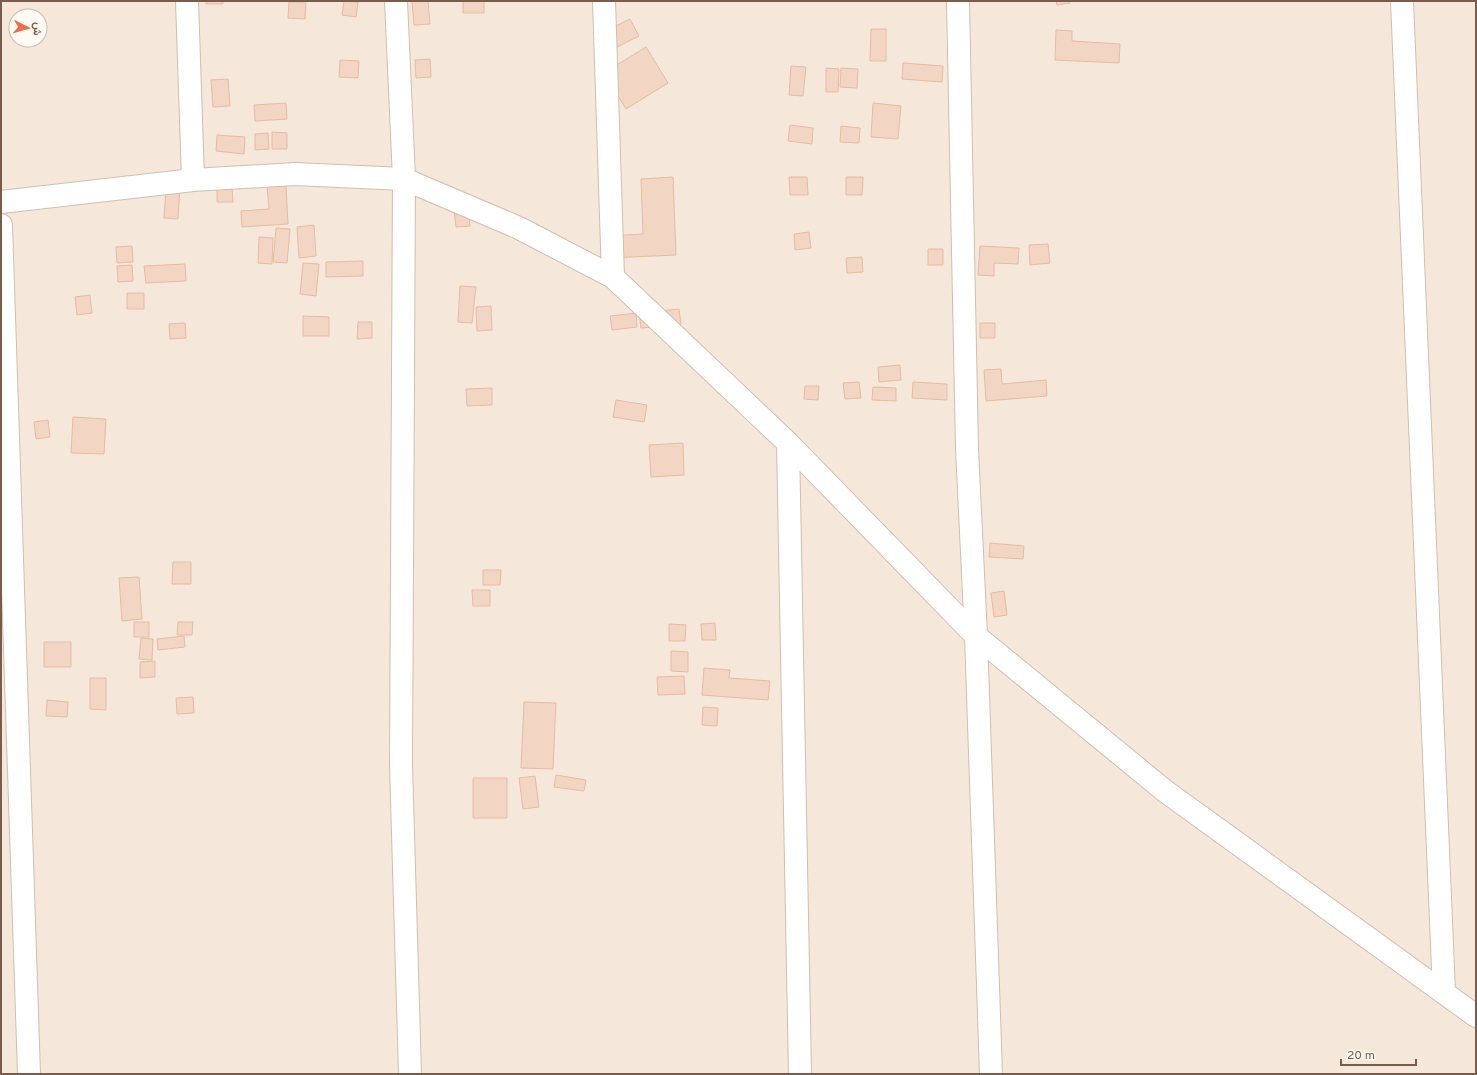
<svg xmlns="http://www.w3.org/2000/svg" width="1477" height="1075" font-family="Overpass,Vazirmatn,sans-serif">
<rect width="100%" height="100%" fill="#fdf6ec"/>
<path fill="#f5e8da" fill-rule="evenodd" d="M 1,1 L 1476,1 L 1476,1074 L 1,1074 ZM 16,16 L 40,16 L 40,40 L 16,40 Z"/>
<path fill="#f3d5c3" stroke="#e6bba3" d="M 206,1 L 223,1 L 223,4 L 206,4 Z
M 344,1 L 358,2 L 356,17 L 342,15 Z
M 412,1 L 428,1 L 430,24 L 414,25 Z
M 463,1 L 484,1 L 484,13 L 463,13 Z
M 1056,1 L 1070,1 L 1070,3 L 1057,5 Z
M 289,2 L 306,2 L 305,19 L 288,18 Z
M 630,19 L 639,36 L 617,47 L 608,30 Z
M 871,29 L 886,29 L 886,61 L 870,61 Z
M 1056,30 L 1072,31 L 1072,41 L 1120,44 L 1119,63 L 1055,60 Z
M 646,47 L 668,83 L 626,109 L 604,73 Z
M 430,59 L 431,77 L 416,78 L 415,60 Z
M 340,60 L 359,61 L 358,78 L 339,77 Z
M 903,63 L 943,66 L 942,82 L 902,79 Z
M 791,66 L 806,67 L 803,96 L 789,95 Z
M 826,68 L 839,69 L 838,92 L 826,92 Z
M 841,68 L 858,69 L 857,88 L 840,87 Z
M 228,79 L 230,106 L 213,107 L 211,80 Z
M 286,103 L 287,119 L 255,121 L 254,105 Z
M 873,103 L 901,106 L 898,139 L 871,137 Z
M 790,125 L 813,128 L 812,144 L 788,141 Z
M 841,126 L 860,128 L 859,143 L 840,142 Z
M 272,132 L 287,133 L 287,149 L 272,149 Z
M 268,133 L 269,149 L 255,150 L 255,134 Z
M 217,135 L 245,137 L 244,154 L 216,151 Z
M 673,177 L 676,255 L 608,258 L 607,236 L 643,234 L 641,179 Z
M 789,177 L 807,177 L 808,195 L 790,195 Z
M 846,177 L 863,177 L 862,195 L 846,195 Z
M 267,186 L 286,186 L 288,224 L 242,227 L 241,211 L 269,209 Z
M 217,187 L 232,187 L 233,202 L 217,202 Z
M 166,188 L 180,188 L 178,219 L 164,218 Z
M 468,208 L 470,226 L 456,227 L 454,209 Z
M 314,225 L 316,256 L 299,258 L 297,227 Z
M 276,228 L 290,229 L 287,263 L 273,262 Z
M 809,232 L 811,248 L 795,250 L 794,234 Z
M 259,237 L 273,238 L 272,264 L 258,263 Z
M 1048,244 L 1050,263 L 1030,265 L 1029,245 Z
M 132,246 L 133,262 L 117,263 L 116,247 Z
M 980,246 L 1019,248 L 1018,264 L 994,263 L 994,276 L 978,275 Z
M 928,249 L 943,249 L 943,265 L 928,265 Z
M 862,257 L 863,272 L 847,273 L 846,258 Z
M 363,261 L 363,276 L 326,277 L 326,262 Z
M 303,263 L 319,264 L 316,296 L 300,294 Z
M 185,264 L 186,281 L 146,283 L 144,266 Z
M 132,265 L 133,281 L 118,282 L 117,266 Z
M 460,286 L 476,287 L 472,323 L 458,322 Z
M 127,293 L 144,293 L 144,309 L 127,309 Z
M 90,295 L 92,313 L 77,315 L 75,297 Z
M 491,306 L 492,330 L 477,331 L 476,307 Z
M 679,309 L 681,325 L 641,328 L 639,313 Z
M 636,313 L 637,327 L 612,330 L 610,316 Z
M 303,316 L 329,317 L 329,336 L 303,336 Z
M 358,322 L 372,322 L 372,338 L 357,339 Z
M 185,323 L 186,338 L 170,339 L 169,324 Z
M 980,323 L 995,323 L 995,338 L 980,338 Z
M 900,365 L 901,380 L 879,382 L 878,367 Z
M 1001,369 L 1002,384 L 1046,380 L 1047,396 L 986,401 L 984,370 Z
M 859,382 L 861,398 L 845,399 L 843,383 Z
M 913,382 L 947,384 L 947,400 L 912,398 Z
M 805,386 L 819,386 L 818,400 L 804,399 Z
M 873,387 L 896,388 L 896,401 L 872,400 Z
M 492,388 L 492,405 L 467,406 L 466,389 Z
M 616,400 L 647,405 L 644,422 L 613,417 Z
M 73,417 L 106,419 L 104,454 L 71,453 Z
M 48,420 L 50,437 L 36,439 L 34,422 Z
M 683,443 L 684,475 L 651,477 L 649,445 Z
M 990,543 L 1024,546 L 1023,559 L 989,557 Z
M 173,562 L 191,562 L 191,584 L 172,584 Z
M 483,570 L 501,570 L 500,585 L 483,585 Z
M 139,577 L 142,619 L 122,621 L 119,578 Z
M 472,590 L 490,590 L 490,606 L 473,606 Z
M 1004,591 L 1007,615 L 994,617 L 991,593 Z
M 134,622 L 149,622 L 149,637 L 134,637 Z
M 178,622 L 193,622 L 192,635 L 177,635 Z
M 715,623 L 716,640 L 702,640 L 701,624 Z
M 669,624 L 686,625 L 685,641 L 669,641 Z
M 184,636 L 185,647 L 158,650 L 157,639 Z
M 141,638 L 153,639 L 152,660 L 139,659 Z
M 44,642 L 71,642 L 71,667 L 44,667 Z
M 671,651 L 688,652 L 688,672 L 671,671 Z
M 155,661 L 155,677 L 140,678 L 140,662 Z
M 704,668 L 730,670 L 729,678 L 770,681 L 768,700 L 702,695 Z
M 684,676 L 685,694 L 658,695 L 657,677 Z
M 90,678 L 106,678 L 106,710 L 90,709 Z
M 193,697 L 194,713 L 177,714 L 176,698 Z
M 47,700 L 68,702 L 67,717 L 46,716 Z
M 524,702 L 556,703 L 553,769 L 521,768 Z
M 703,707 L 718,708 L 717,726 L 702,725 Z
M 556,775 L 586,780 L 584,791 L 554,787 Z
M 535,776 L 539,807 L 523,809 L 519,778 Z
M 473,778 L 507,778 L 507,818 L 473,818 Z"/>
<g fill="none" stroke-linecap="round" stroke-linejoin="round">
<defs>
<path id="minor" d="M 187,1 L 193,180
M 396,1 L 404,179 L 401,765 L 410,1074
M 604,1 L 613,277
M 958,1 L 967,449 L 976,636 L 991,1074
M 1402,1 L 1444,992
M 1,202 L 193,180 L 295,174 L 404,179 L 519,228 L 613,277 L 788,443 L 976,636 L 1165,791 L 1476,1016
M 1,225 L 29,1074
M 788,443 L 800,1074"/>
</defs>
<use href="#minor" stroke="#d1beb0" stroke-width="24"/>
<use href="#minor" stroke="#fff" stroke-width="22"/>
</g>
<rect width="1477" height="1075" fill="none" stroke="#7a5c4d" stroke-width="4"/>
<g transform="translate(28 28) rotate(96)"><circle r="19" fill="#fffaf3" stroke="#cabbb1"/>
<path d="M0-3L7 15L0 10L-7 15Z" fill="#e76f51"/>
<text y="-6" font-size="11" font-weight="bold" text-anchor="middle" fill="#7a5c4d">ش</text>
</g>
<path d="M1341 1059v6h75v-6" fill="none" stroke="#7a5c4d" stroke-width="2"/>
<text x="1347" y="1059" font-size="12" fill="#7a5c4d" stroke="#fffaf3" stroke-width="3" paint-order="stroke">20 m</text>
</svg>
